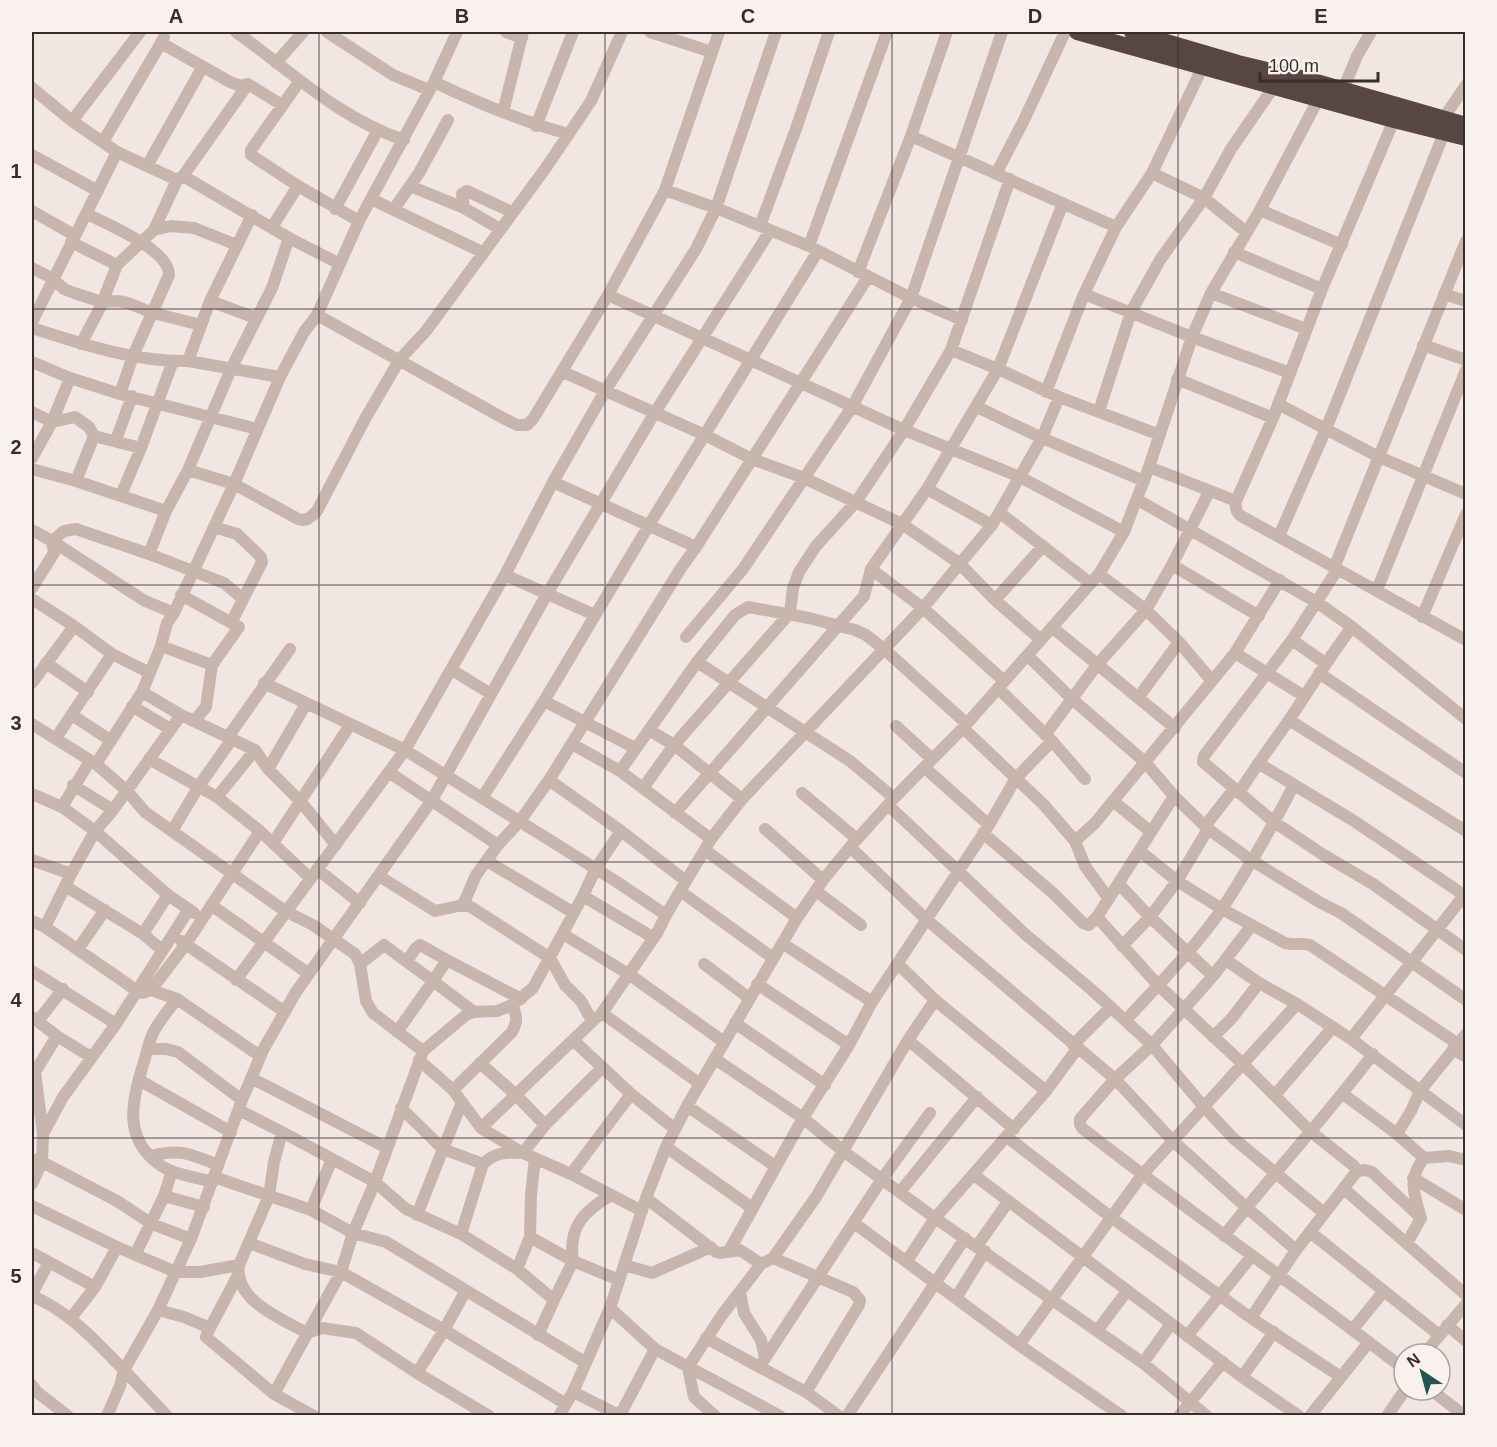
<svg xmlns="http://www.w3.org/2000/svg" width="1497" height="1447" font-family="Helvetica,sans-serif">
<rect width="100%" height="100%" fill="#f1e6e1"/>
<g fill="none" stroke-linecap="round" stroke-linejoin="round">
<path stroke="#c8b5ae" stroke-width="12" d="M 236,32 C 291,71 338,118 404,140
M 327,32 L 393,75 L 429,90
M 506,32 L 522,38
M 650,32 L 712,52
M 164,37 L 161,43 L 230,82 L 241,86 L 248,84 L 282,105
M 276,63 L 303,32
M 299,82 L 251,150 L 251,155 L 298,186 L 359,221
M 434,82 C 478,103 522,122 569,134
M 32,88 L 72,121 L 117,152 L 177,180
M 1343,90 L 1357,56 L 1371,32
M 503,112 L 523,32
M 1443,119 L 1466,85
M 1394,120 L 1322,289 L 1273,418 L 1236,501 C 1235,508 1236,512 1241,516 L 1466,640
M 72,121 L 140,32
M 536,126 L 573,32
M 911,136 L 1116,227
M 103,142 L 161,43
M 32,155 L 98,191
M 147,166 L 202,68
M 1152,173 L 1204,198 L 1246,232
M 996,174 L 1024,120 L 1065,32
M 183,176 L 289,238 L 340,264
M 410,186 L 464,208 L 500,229
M 665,190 L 716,208 L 809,246 L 911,298 L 962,320
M 371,199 L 482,252
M 464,208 L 462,194 L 467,191 L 512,212
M 335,209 L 378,130
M 394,209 L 419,173 L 448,120
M 1260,210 L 1342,245
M 32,211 L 74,235
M 87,214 C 107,224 170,250 169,275 L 133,356 L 120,394
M 760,226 L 797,126 L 829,32
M 272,227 L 298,186
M 154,230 L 177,180 L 183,176 L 248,84
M 71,242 L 117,265
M 809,246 L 887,32
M 1234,252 L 1322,289
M 32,268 L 52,278 L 64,289 L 74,293 L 102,302 L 118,301 L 128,303 L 153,313 L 201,325
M 858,272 L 911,136 L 947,32
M 1211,293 L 1306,329
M 1084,294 L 1192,337 L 1290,373
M 1444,294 L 1466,301
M 608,295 L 904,430 L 1020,477 L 1124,532
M 210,301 L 256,318
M 317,315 L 503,418 L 517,425 L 527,425 L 533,419 L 608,295 L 665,190 L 719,32
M 32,322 L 117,152
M 32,328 C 82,344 135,362 188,361 L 280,377
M 81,344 L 101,306 L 117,265 L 154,230 L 171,226 L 194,228 L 237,245
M 1423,345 L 1466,360
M 951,350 L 998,369 L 1059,397 L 1160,435
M 188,361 L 210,301 L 252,215
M 32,362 L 70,378 L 120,394 L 257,429
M 563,372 L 705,435 L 752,459 L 804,478 L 902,524 L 959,563 L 995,600 L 1041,640
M 1177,379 L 1273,418
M 1046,392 L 1084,294 L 1116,227 L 1152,173 L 1203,66
M 1278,404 L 1379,457 L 1466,494
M 977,407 L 1042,438 L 1144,481
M 1099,411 L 1131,312 L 1160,260 L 1204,198 L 1231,149 L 1275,85
M 32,412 L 52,422 L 75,417 L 89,427 L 94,436 L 141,448
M 116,440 L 132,396
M 32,458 L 52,422 L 70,378
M 1149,467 L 1236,501
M 32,469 L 76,481 L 166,511
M 188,470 L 234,484 L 298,519 C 306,522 311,517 317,511 L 365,419 L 400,359 L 426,331 L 545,169 L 591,101 L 622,32
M 76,481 L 94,436
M 553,482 L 696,547
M 927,489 L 992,525
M 121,495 L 141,448 L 173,361
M 1138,500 L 1318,603 L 1352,627 L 1466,719
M 1000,513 L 1090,583
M 214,527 L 237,534 L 261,557 L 262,562 L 231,623
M 32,530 L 52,541 L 145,601 L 174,613
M 1279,536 L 1326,429 L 1444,133
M 52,541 L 64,531 L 76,529 L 149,554 L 224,583 L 243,599
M 149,554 L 166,511 L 188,470 L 231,369 L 272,288 L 289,238
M 1172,565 L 1259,616
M 1334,568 L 1466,241
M 871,569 L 923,608 L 1004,681
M 1337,570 L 1292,640 L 1204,756 L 1203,762 L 1274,822 L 1322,854 L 1373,884 L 1466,950
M 1099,574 L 1146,610 L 1179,642 L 1212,681
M 505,575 L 595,615
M 32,588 L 54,553 L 52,541
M 1377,590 L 1466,370
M 32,599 L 74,626 L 112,654 L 56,738
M 995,600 L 1043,546
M 1422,617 L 1466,514
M 1053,628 L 1175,728
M 686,637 L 743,569 L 852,407 L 911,298 L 1002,32
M 1292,640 L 1325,663
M 161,646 L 212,665
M 1235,653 L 1304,696
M 112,654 L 150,673
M 1028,656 L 1072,699 L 1145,762 L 1174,796 L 1208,829 L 1251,860 L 1321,903 L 1341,913 L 1466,1000
M 697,662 L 850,761 L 894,798
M 46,663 L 88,692
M 452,670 L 491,694
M 1319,673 L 1466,773
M 32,683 L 74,626
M 264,683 L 405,750 L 617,882 L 666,915 L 711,839
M 998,688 L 1052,741 L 1085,779
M 142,692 L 181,715 L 255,750 L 268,769 L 301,802 L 336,845
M 1138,698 L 1179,642
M 544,701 L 635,748
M 132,706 L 170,729
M 72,715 L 110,740
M 1289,720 L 1466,831
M 32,724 L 96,764 L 127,791 L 145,812 L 285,911 L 313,925 L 355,954 L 360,964 L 366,1001 L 373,1013 L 423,1051
M 896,726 L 932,759
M 963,728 L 1044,805 L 1075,841 L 1085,866 L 1109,899
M 649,730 L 674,745 L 742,799
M 1045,735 L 1097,665 L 1146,610 L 1172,565 L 1209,492
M 228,737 L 290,649
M 572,744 L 620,771 L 697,662 L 735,615 L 748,607 L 809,618 L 855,630 L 866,635 L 885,650 L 967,724
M 149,759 L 217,797 L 260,831 L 310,878
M 1258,763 L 1354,821 L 1464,895
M 96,764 L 142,692 L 161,646 L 167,623 L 174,613 L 234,484 L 280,377 L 304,332 L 317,315 L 359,221 L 434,82 L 457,32
M 925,768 L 989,825
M 268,769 L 306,704
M 620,771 L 711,839 L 742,799 L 923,608 L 992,525 L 1042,438 L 1059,397
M 390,773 L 498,845 L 520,821 L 549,780 L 681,568 L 696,547 L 868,277
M 549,780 L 621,831 L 686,881
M 73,785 L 113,810
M 643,788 L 674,745 L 790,613 L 793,588 L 799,572 L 816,546 L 856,502 L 904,430 L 951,350 L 1010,179
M 802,793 L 857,839
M 1239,793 C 1254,768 1272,745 1289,720 C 1310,689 1329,657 1352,627
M 32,794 L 62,807 L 95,831 L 168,895 L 194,913
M 217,797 L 255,750
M 482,798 L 544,701 L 649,525 L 818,251
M 1113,801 L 1151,832
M 888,805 L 1025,934 L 1092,990 L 1152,1045 L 1204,1107 L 1233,1138 L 1324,1213
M 62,807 L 90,761
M 675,813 L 864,596 L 871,569 L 927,489 L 998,369 L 1063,203
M 1205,826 L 1234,789
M 765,829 L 823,880
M 172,831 L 199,786 L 232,739
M 983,833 L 1054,894 L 1083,923 L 1089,925 L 1097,917 L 1174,796
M 1075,841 L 1095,823 L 1113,801 L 1235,653 L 1280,580
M 273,843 L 350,725
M 850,847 L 927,920 L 1115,1079 L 1173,1141 L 1246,1207 L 1296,1250
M 705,850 L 797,918
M 1140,851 L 1177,881 L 1222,909 L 1285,943 C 1294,946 1302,942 1310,945 L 1458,1044
M 32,860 L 71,874
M 487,861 L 574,913
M 317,869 L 360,903
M 379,876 L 435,911 L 463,905 L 471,907 L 550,958 L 565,985 L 581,1001 L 592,1021
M 1119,884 L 1150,917 L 1213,976
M 65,886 L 143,934 L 162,950
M 680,891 L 773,958
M 816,891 L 861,925
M 583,896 L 654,938
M 211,905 L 309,974
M 463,905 L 476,875 L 498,845
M 666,915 L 657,933 L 602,1013 L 700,1084
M 1097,917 L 1158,985 L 1243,1064 L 1310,1131 L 1354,1166 L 1357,1171
M 32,921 L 45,927 L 136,990 L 143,993 L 151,990 L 186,944 L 260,831
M 1252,925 L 1213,976 L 1152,1045 L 1115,1079 L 1080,1119 L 1080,1124 L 1082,1128 C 1188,1211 1298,1287 1404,1369
M 45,927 L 71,874 L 95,831 L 113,810 L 181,715 L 194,721 L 206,707 L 212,665 L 239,627 L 181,595
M 143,934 L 168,895
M 563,934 L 630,975 L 724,1042
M 181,941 L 285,1012
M 782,943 L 872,1002
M 1122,946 L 1150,917 L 1177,881 L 1208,829
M 78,949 L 105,910
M 1226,960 L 1259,983 L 1297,1004 L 1351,1039 L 1466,1125
M 407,961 L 415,949 L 420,945 L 447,960
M 360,964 L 384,945 L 433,981 L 447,960 L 521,999
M 704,964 L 749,998
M 898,964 L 935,1000 L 1046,1091
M 32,971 L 116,1024
M 236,980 L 405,750 L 505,575 L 553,482 L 605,391 L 696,249 L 716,208 L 776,32
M 757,984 L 849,1045
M 151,990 L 177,999 L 260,1056
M 177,999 C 169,1009 159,1021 153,1033 C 148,1044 146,1057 142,1068 C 131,1104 124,1139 160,1165 C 174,1175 196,1177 213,1182
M 32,1017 L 57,1036 L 91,1057
M 1126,1020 C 1159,984 1194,949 1222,909 C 1248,869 1272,827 1294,785
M 38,1021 L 63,989
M 735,1023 L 825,1085
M 397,1032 L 433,981 L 474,1012
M 1213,1037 L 1232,1018 L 1259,983
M 1351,1039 L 1466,893
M 573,1040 L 631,1094 L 675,1129
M 908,1040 L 1014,1129
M 1073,1045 L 1111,1007
M 148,1049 L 166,1049 L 178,1052 L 242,1100
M 1453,1049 L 1466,1057
M 715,1059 L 803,1118 L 843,1151 L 935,1218 L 1143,1363 L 1207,1416
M 419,1060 L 453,1090 L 481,1128 L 523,1153 L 571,1174
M 480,1063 L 515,1094 L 545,1125
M 32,1070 L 35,1072 L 57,1036
M 251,1078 L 387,1148
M 139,1080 L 231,1132
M 453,1090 L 512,1032 C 518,1021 517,1016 512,1005
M 631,1094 L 571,1174 L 642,1211
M 1343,1094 L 1397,1134 L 1424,1158
M 1275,1095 L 1333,1027
M 687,1106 L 775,1166
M 401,1108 L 443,1149 L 417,1215
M 239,1110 L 282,1132 L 274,1162 L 269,1196 L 239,1265 C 234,1301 282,1319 307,1333
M 481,1128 L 597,1017
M 43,1134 L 63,1097 L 116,1024 L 189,909
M 1397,1134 L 1411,1111 L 1420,1091 L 1466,1034
M 1007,1137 L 1112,1218 L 1251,1318 L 1341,1377
M 666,1147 L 752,1208
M 150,1156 C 181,1148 190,1154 218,1165
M 32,1159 L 42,1162 L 117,1201 L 152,1224 L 191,1239
M 483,1164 C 495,1152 507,1152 523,1153 L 545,1125 L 602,1068
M 1357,1171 L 1365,1170 L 1372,1172 L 1421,1218 L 1407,1243
M 974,1175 L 1242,1377 L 1299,1416
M 214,1177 L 311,1210 L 353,1233 L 386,1242 L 586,1363
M 1413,1178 L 1466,1210
M 32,1184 L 42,1162 L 43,1134 L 35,1072
M 1344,1189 L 1466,1295
M 900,1192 L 977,1097
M 164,1196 L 204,1207
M 646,1198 L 716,1252 L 720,1253 L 740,1250 L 761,1264
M 32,1206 L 117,1247 L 176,1272 L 200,1272 L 239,1265
M 311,1210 L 332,1159
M 1421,1218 C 1414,1193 1407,1180 1424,1158 L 1449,1156 L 1466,1160
M 854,1223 L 1019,1345 L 1122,1416
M 1310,1232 L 1439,1335
M 461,1234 L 483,1164 L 443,1149 L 462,1102
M 1224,1236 C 1272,1174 1326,1117 1373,1054
M 530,1237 L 531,1195 L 535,1158
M 249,1243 L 305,1264 L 341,1272 L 444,1330 L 566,1404
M 977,1246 L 1008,1202
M 729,1251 L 803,1118 L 849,1045 L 872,1002 L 989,825 L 1016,778 L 1052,741
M 32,1253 L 95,1287
M 135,1255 L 164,1196 L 172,1171
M 773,1258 L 853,1292 L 860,1300 L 859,1305 L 806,1392
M 907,1261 L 935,1218 L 1046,1091 L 1077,1049
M 624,1265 L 652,1273 L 711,1247
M 517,1269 L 530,1237 L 573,1261 C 568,1227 584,1211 611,1195
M 740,1292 L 744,1313 L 761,1340 L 765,1358
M 32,1294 L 49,1262
M 32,1296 C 69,1311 96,1342 124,1370 L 120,1386 L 107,1416
M 956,1298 L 985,1251
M 554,1300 L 573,1261 L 619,1280
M 610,1308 L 655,1349 L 780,1416
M 158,1310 L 184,1317 L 210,1328 L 206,1337 L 274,1394 L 314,1416
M 71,1318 L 95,1287 L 117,1247
M 1251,1318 L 1296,1250 L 1357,1171
M 1447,1325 L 1466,1341
M 210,1328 L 238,1275
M 1353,1329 L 1384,1291
M 1097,1331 L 1127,1291
M 307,1333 L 322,1328 L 356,1333 L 417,1373 L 489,1416
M 538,1335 L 554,1300 L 517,1269 L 461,1234 L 406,1209 L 375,1182 L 423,1051 L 466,1015 L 474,1012 L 497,1011 L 512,1005 L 533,988 L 583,896 L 596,868 L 621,831
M 1187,1336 L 1251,1257
M 706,1338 L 806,1392 L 839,1416
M 1019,1345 L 1142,1175 L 1297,1004
M 1424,1354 L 1466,1304
M 1143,1363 L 1171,1324
M 760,1366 L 882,1179 L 930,1113
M 417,1373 L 444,1330 L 465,1292
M 1242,1377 L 1274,1332
M 32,1385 L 37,1392 L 68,1416
M 1431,1390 L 1465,1416
M 573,1392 L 621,1416
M 274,1394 L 341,1272 L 353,1233 L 375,1182 L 282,1132
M 620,1415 L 655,1349
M 167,1416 L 124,1370 L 158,1310 L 191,1239 L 242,1100 L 263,1050 L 296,992 L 432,800 L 547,594 L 654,414 L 770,231
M 559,1416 L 573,1392 L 610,1308 L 646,1198 L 666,1147 L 687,1106 L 797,918 L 823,880 L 850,847 L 894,798 L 963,728 L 1099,574 L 1124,532 L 1149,467 L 1192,337 L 1211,293 L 1260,210 L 1319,98
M 715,1416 L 694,1397 L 688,1367 L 722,1315 L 761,1264 L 773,1258 L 816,1197 L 908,1040 L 935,1000
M 847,1416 L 965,1238
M 1179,1416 L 1223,1362
M 1310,1416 L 1369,1342
M 1387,1416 L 1405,1390"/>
<path stroke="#574643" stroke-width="16" d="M 1077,32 L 1394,120 L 1466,138
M 1132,32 L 1238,63 L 1313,81 L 1466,125"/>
</g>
<path fill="none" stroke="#372d2b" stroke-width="1.5" stroke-opacity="0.55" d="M 319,32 L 319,1416M 605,32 L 605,1416M 892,32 L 892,1416M 1178,32 L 1178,1416M 32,309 L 1466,309M 32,585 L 1466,585M 32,862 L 1466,862M 32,1138 L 1466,1138"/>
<rect width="1497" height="1447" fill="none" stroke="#f8f1ed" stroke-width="66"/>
<g transform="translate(1422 1372) rotate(324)"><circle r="28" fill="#f8f1ed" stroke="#aba39f" stroke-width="1.5"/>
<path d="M0-4.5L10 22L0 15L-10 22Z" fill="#25544f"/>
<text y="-9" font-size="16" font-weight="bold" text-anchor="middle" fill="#372d2b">N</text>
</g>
<path d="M1260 72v9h118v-9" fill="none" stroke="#372d2b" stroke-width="3"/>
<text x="1269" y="72" font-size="18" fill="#372d2b" stroke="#f8f1ed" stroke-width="4.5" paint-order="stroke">100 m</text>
<rect x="33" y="33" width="1431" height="1381" fill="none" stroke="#372d2b" stroke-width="2"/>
<g font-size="20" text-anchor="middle" font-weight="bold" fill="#372d2b">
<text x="176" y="23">A</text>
<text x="462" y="23">B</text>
<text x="748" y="23">C</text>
<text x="1035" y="23">D</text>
<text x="1321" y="23">E</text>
<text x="16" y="178">1</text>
<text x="16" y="454">2</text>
<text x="16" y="730">3</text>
<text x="16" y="1007">4</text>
<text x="16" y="1283">5</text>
</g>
</svg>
